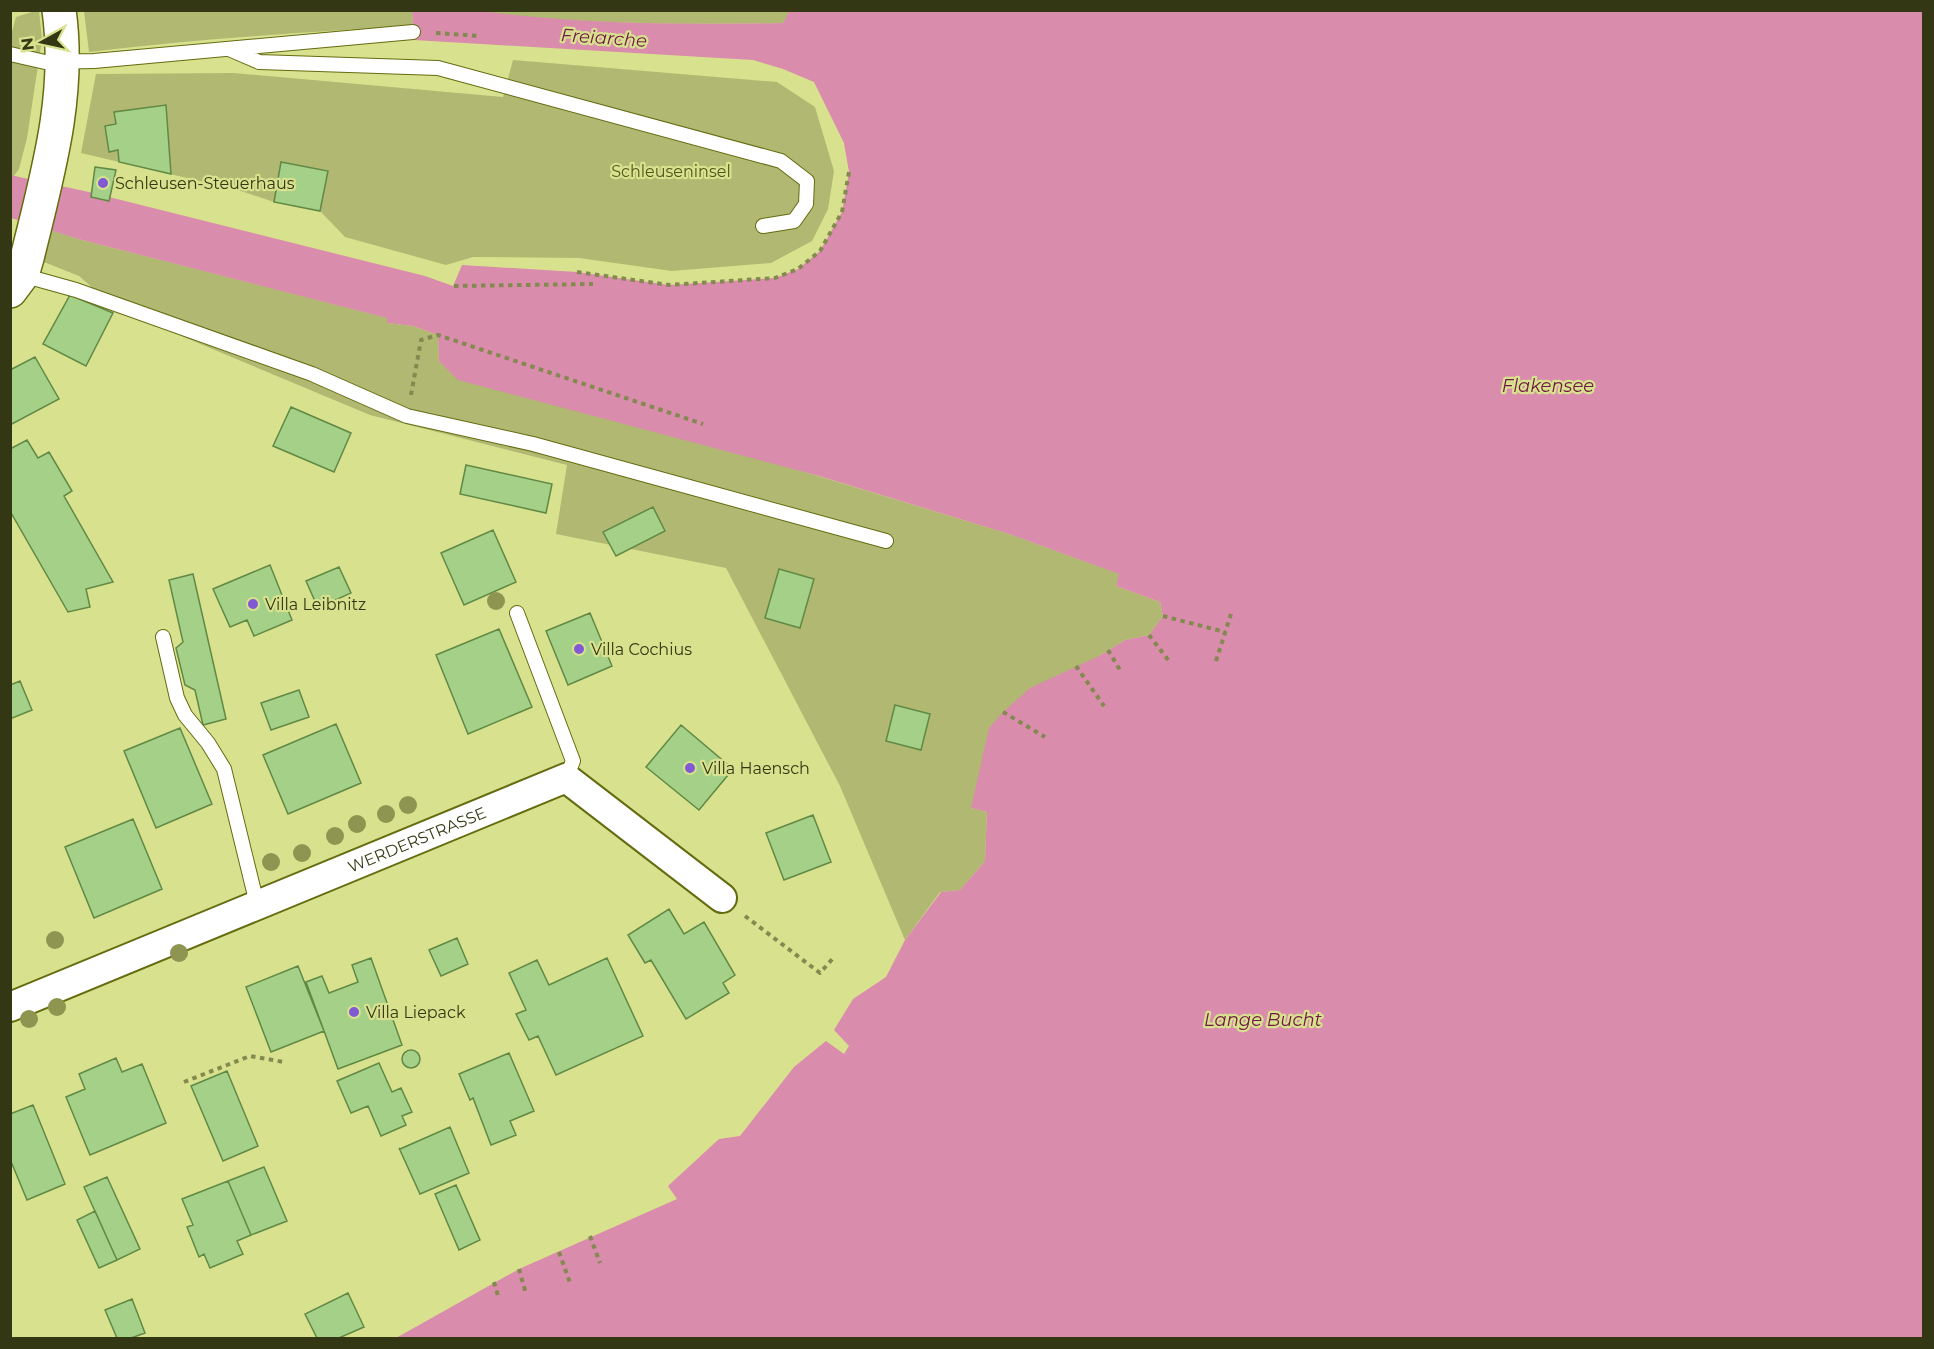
<svg xmlns="http://www.w3.org/2000/svg" width="1934" height="1349" font-family="Montserrat,sans-serif">
<rect width="100%" height="100%" fill="#d8e18d"/>
<path fill="#b1b872" d="M 35,11 L 39,11 L 42,39 L 27,138 L 19,169 L 14,176 L 11,175 L 10,39 L 16,17 Z
M 84,11 L 412,11 L 413,26 C 305,32 197,39 89,52 Z
M 473,11 L 790,11 L 783,23 C 679,25 575,24 473,11 Z
M 513,60 L 777,82 L 815,107 L 834,171 L 828,209 L 812,241 L 771,263 L 672,271 L 579,258 L 473,257 L 446,265 L 345,237 L 320,211 L 274,202 L 238,190 L 81,153 L 96,74 L 233,73 L 503,97 Z
M 48,229 L 82,240 L 388,318 L 387,323 L 413,326 L 438,335 L 439,361 L 1009,534 L 1120,574 L 1116,586 L 1160,602 L 1163,616 L 1149,635 L 1125,640 L 1099,656 L 971,808 L 987,812 L 985,861 L 960,890 L 940,892 L 905,940 L 840,786 L 726,568 L 556,534 L 567,465 L 370,415 L 117,309 L 79,276 L 44,262 Z"/>
<path fill="#d98cab" d="M 473,10 C 575,24 679,25 783,23 L 790,10 L 1923,11 L 1923,1338 L 396,1338 L 519,1269 L 677,1199 L 668,1186 L 719,1139 L 740,1136 L 794,1067 L 826,1041 L 844,1054 L 849,1046 L 834,1030 L 853,999 L 886,977 L 905,940 L 941,892 L 960,890 L 985,861 L 987,812 L 971,808 L 989,728 L 1003,712 L 1030,688 L 1099,656 L 1125,640 L 1149,635 L 1163,616 L 1160,602 L 1116,586 L 1119,574 L 1009,534 L 819,476 L 458,380 L 439,361 L 438,335 L 413,326 L 387,323 L 387,318 L 82,240 L 11,218 L 10,175 L 89,192 L 425,276 L 453,286 L 462,265 L 577,272 L 669,285 L 775,278 L 798,269 L 820,251 L 842,212 L 849,172 L 844,143 L 814,82 L 783,69 L 753,60 L 414,40 L 412,12 L 410,11 Z"/>
<path fill="#a4d088" stroke="#618944" stroke-width="1.5" d="M 166,105 L 171,174 L 119,162 L 118,150 L 109,152 L 105,126 L 116,124 L 114,112 Z
M 281,162 L 328,171 L 320,211 L 274,202 Z
M 95,167 L 116,170 L 109,201 L 91,197 Z
M 70,295 L 113,313 L 86,366 L 43,344 Z
M 35,357 L 59,399 L 10,425 L 10,370 Z
M 291,407 L 351,433 L 334,472 L 273,446 Z
M 27,440 L 38,458 L 49,452 L 72,491 L 64,496 L 113,582 L 86,589 L 90,607 L 68,612 L 10,511 L 10,449 Z
M 466,465 L 552,484 L 546,513 L 460,494 Z
M 653,507 L 665,531 L 616,556 L 603,532 Z
M 493,530 L 516,582 L 464,605 L 441,553 Z
M 270,565 L 292,620 L 254,636 L 247,620 L 230,627 L 213,589 Z
M 339,567 L 351,593 L 318,608 L 306,581 Z
M 779,569 L 814,579 L 800,628 L 765,618 Z
M 193,574 L 226,719 L 203,725 L 195,690 L 185,685 L 176,648 L 183,642 L 169,580 Z
M 590,613 L 612,666 L 568,685 L 546,631 Z
M 499,629 L 532,707 L 468,734 L 436,655 Z
M 20,681 L 32,710 L 10,719 L 10,685 Z
M 299,690 L 309,717 L 271,730 L 261,703 Z
M 895,705 L 930,714 L 921,750 L 886,741 Z
M 336,724 L 361,783 L 288,814 L 263,755 Z
M 681,725 L 733,769 L 699,810 L 646,767 Z
M 180,728 L 212,804 L 156,828 L 124,751 Z
M 813,815 L 831,862 L 784,880 L 766,833 Z
M 133,819 L 162,889 L 94,918 L 65,847 Z
M 669,909 L 684,934 L 704,922 L 735,975 L 723,983 L 729,993 L 686,1019 L 651,960 L 645,963 L 628,935 Z
M 457,938 L 468,964 L 441,976 L 429,950 Z
M 371,958 L 402,1045 L 338,1069 L 306,982 L 322,976 L 329,993 L 358,982 L 352,965 Z
M 607,958 L 643,1036 L 556,1075 L 538,1036 L 529,1040 L 516,1014 L 526,1010 L 509,973 L 537,960 L 549,985 Z
M 298,966 L 324,1031 L 271,1052 L 246,987 Z
M402 1059a9 9 0 1 1 18 0a9 9 0 1 1-18 0Z
M 509,1053 L 534,1111 L 510,1121 L 516,1135 L 491,1145 L 473,1098 L 470,1100 L 459,1074 Z
M 116,1058 L 122,1072 L 142,1064 L 166,1123 L 90,1155 L 66,1097 L 85,1089 L 79,1074 Z
M 379,1063 L 392,1092 L 401,1088 L 412,1112 L 402,1116 L 406,1125 L 381,1136 L 368,1106 L 351,1113 L 337,1081 Z
M 227,1071 L 258,1146 L 223,1161 L 191,1086 Z
M 33,1105 L 65,1184 L 27,1200 L 10,1159 L 10,1114 Z
M 450,1127 L 469,1173 L 420,1194 L 399,1148 L 400,1149 Z
M 264,1167 L 287,1221 L 251,1235 L 228,1181 Z
M 107,1177 L 140,1249 L 117,1260 L 84,1187 Z
M 228,1181 L 251,1235 L 237,1241 L 243,1254 L 210,1268 L 204,1254 L 199,1257 L 187,1227 L 193,1225 L 182,1199 Z
M 456,1185 L 480,1240 L 459,1250 L 435,1194 Z
M 95,1211 L 117,1260 L 99,1268 L 77,1220 Z
M 348,1293 L 364,1327 L 339,1338 L 317,1338 L 305,1314 Z
M 132,1299 L 145,1333 L 131,1338 L 117,1338 L 105,1310 Z"/>
<g fill="none" stroke-linecap="round" stroke-linejoin="round">
<defs>
<path id="service" d="M 229,49 L 259,62 L 438,68 L 781,161 L 807,181 L 806,204 L 794,221 L 763,226
M 10,54 L 45,62 L 94,61 L 413,32
M 22,275 L 76,290 L 312,374 L 407,416 L 533,444 L 886,541
M 517,613 L 573,761 L 566,778
M 163,637 L 177,698 L 185,715 L 208,743 L 224,769 L 257,904"/>
<g id="minor">
<path id="s1" d="M 10,1007 L 566,778 L 722,898"/>
</g>
<path id="tertiary" d="M 10,291 L 22,275 L 27,258 C 47,176 71,96 59,10"/>
</defs>
<use href="#service" stroke="#656b0f" stroke-width="16"/>
<use href="#minor" stroke="#656b0f" stroke-width="32"/>
<use href="#tertiary" stroke="#656b0f" stroke-width="36"/>
<path stroke="#83894f" stroke-width="4" stroke-dasharray="4.5 4.5" stroke-linecap="butt" d="M 436,33 L 480,36
M 577,272 L 669,285 L 775,278 L 798,269 L 820,251 L 842,212 L 849,172
M 454,286 L 593,284
M 411,395 L 421,340 L 438,335 L 703,424
M 1163,616 L 1225,632
M 1149,635 L 1169,661
M 1108,650 L 1120,670
M 1216,661 L 1231,614
M 1076,666 L 1104,706
M 1003,712 L 1045,737
M 745,916 L 820,973 L 834,957
M 184,1082 L 250,1056 L 284,1062
M 590,1236 L 600,1263
M 559,1252 L 570,1283
M 519,1269 L 526,1294
M 494,1282 L 498,1296"/>
<use href="#service" stroke="#fff" stroke-width="14"/>
<use href="#minor" stroke="#fff" stroke-width="28"/>
<use href="#tertiary" stroke="#fff" stroke-width="33"/>
</g>
<g fill="#8e9550">
<circle cx="496" cy="601" r="9"/>
<circle cx="408" cy="805" r="9"/>
<circle cx="386" cy="814" r="9"/>
<circle cx="357" cy="824" r="9"/>
<circle cx="335" cy="836" r="9"/>
<circle cx="302" cy="853" r="9"/>
<circle cx="271" cy="862" r="9"/>
<circle cx="55" cy="940" r="9"/>
<circle cx="179" cy="953" r="9"/>
<circle cx="57" cy="1007" r="9"/>
<circle cx="29" cy="1019" r="9"/>
</g>
<g fill="#7f5ad4" stroke="#d8e18d" stroke-width="2">
<circle cx="103" cy="183" r="6"/>
<circle cx="253" cy="604" r="6"/>
<circle cx="579" cy="649" r="6"/>
<circle cx="690" cy="768" r="6"/>
<circle cx="354" cy="1012" r="6"/>
</g>
<g text-anchor="middle" stroke-width="4.5" stroke-linejoin="round" paint-order="stroke">
<g font-size="16" fill="#51561e" stroke="#d8e18d">
<text x="671" y="177">Schleuseninsel</text>
</g>
<g font-size="16" fill="#343714" stroke="#d8e18d" text-anchor="start">
<text x="115" y="189">Schleusen-Steuerhaus</text>
<text x="265" y="610">Villa Leibnitz</text>
<text x="591" y="655">Villa Cochius</text>
<text x="702" y="774">Villa Haensch</text>
<text x="366" y="1018">Villa Liepack</text>
</g>
<g font-size="16" fill="#343714" stroke="#d8e18d">
<text dy="6" stroke="none"><textPath href="#s1" startOffset="440">WERDERSTRASSE</textPath></text>
</g>
<g font-size="18" font-style="italic" fill="#701746" stroke="#d8e18d">
<text transform="translate(604 38) rotate(4)" y="6">Freiarche</text>
<text x="1548" y="392">Flakensee</text>
<text x="1263" y="1026">Lange Bucht</text>
</g>
</g>
<rect width="1934" height="1349" fill="none" stroke="#343714" stroke-width="24"/>
<g transform="translate(42 42) rotate(262)" stroke="#d8e18d" stroke-width="4.5" paint-order="stroke">
<path d="M0-4.5L10 22L0 15L-10 22Z" fill="#343714"/>
<text y="-9" font-size="16" font-weight="bold" text-anchor="middle" fill="#343714">N</text>
</g>
</svg>
